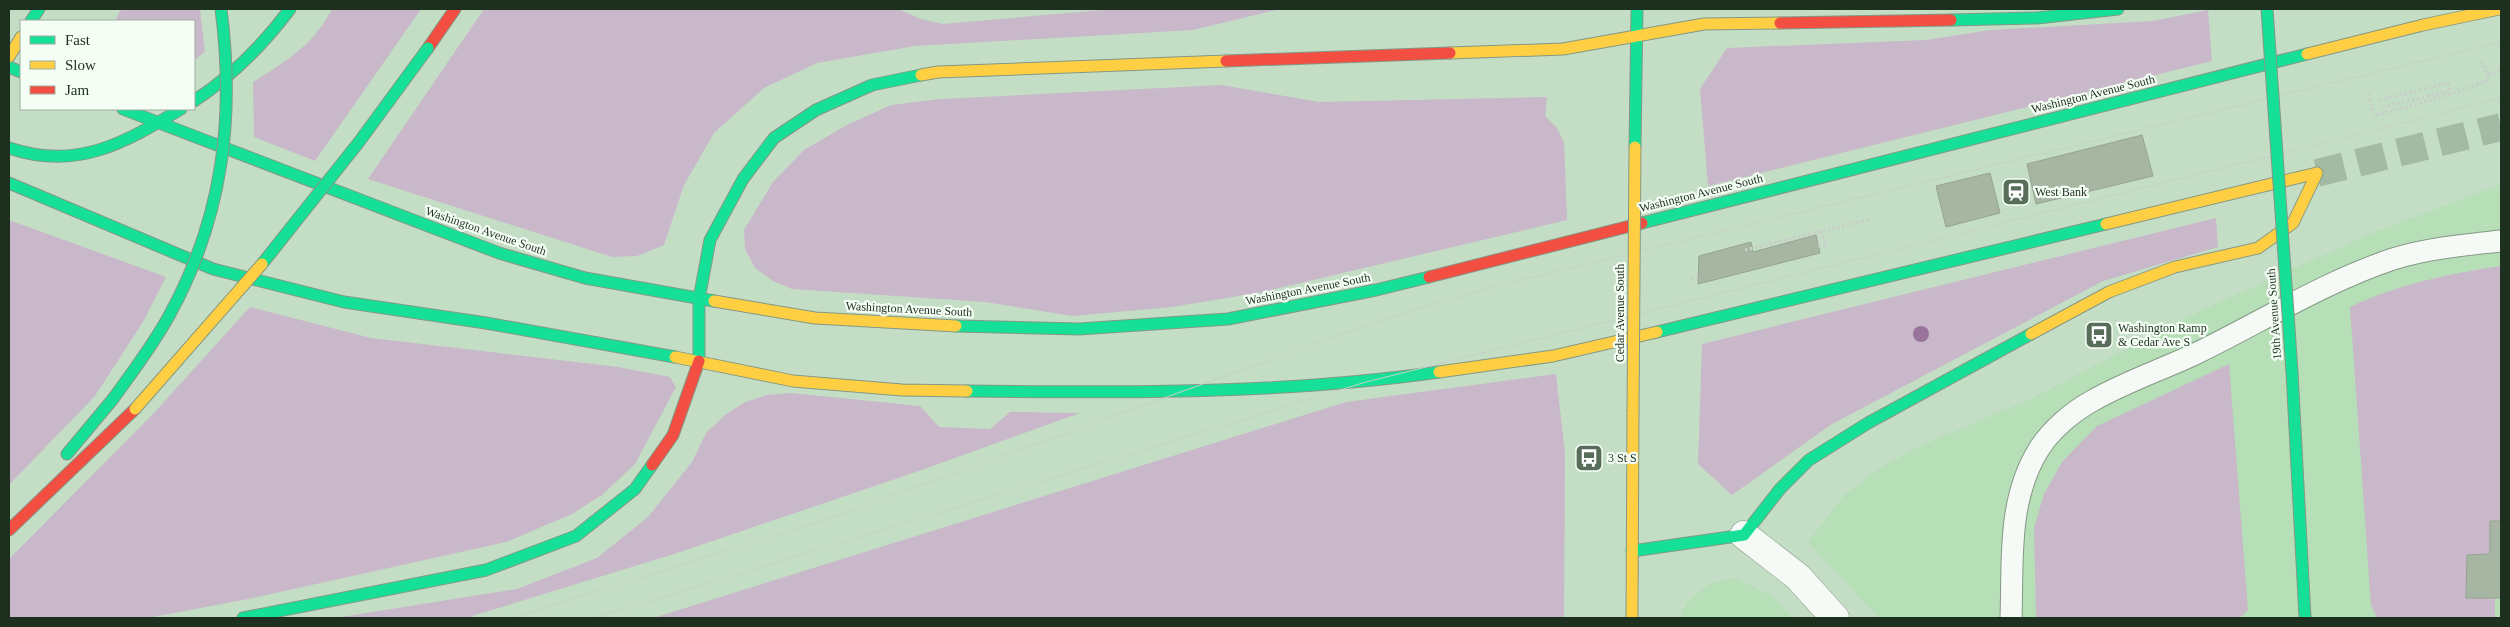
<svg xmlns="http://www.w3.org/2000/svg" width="2510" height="627" font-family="'Times New Roman',serif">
<rect width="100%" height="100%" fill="#c4dec6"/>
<path fill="#b6dfb8" d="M 2501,184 L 2501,618 L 1879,618 L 1808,542 L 1844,495 L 1882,467 L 1916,448 L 2032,398 L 2202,310 L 2370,234 Z
M 1735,578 L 1771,595 L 1792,618 L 1680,618 L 1687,602 L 1709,584 Z"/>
<path fill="#c8b8c9" d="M 121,9 L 200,9 L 205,52 L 194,60 L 194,21 L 115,21 Z
M 332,9 L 421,9 L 315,161 L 254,137 L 253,82 C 286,62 314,44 332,9 Z
M 484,9 L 898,9 L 921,19 L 943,24 L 1114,9 L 1280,9 L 1193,30 L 915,46 L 817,63 L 764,88 L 714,133 L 684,185 L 664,245 L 637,256 L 612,257 L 368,179 Z
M 2208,10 L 2212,61 L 1708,186 L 1700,89 L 1727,48 L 1926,40 L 1990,30 L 2153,21 Z
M 1221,85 L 1319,102 L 1547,97 L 1545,116 L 1556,127 L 1564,142 L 1567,220 L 1263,292 L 1172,307 L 1072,316 L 985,302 L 792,289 L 773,281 L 755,268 L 745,249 L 744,230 L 773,182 L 804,150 L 847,125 L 891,105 L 941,99 Z
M 2216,218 L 2218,247 L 2103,281 L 1832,424 L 1732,495 L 1698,464 L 1702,344 Z
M 9,220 L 166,277 L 143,322 L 95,396 L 9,485 Z
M 2501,266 L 2501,521 L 2490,521 L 2490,554 L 2467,556 L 2466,598 L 2495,598 L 2495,618 L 2377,618 L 2371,605 L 2350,307 C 2399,284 2448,274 2501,266 Z
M 250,307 L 371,338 L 618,367 L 670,377 L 676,387 L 635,464 L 602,495 L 572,514 L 506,542 L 248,599 L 148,618 L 9,618 L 9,559 L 153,414 Z
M 2229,364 L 2248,610 L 2242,616 L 2234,618 L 2036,618 L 2034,528 L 2044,494 L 2062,462 L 2097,426 Z
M 1556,374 L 1565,453 L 1564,618 L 653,618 L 1346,402 Z
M 791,393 L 920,406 L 939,427 L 990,429 L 1010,412 L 1080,413 L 916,472 L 674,554 L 466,618 L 335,618 L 517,589 L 597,558 L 648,517 L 692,462 L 706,433 L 725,415 L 745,402 L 767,395 Z"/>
<path fill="#a7b6a2" stroke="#95a490" d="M 2142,135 L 2153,176 L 2036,204 L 2027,164 Z
M 1990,173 L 2000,213 L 1946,227 L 1936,186 Z
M 1816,235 L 1820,253 L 1698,284 L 1699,256 L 1751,242 L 1753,252 Z
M 2490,521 L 2501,521 L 2501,598 L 2466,598 L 2467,555 L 2490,554 Z"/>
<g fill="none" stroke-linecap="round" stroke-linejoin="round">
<path stroke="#a3bba4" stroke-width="28" stroke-dasharray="28 14" stroke-linecap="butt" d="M 2317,173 L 2501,127"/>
<defs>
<path id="lane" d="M 2011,618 C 2013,561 2007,500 2039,449 C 2051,430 2072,412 2092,401 C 2125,382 2161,370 2195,354 C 2261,322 2324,282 2393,259 C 2428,248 2465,245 2501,241"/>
<path id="street" d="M 1744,535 L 1798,577 L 1835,618"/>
<path id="fast" d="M 1951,20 L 2037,18 L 2118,9
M 31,21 L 39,9
M 9,67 L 21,72
M 194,101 C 232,76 263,45 290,9
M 123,109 L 499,253 L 585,278 L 714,301
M 1635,147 L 1637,9
M 9,148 C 77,171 124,143 181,109
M 9,183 L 213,269 L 344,302 L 486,323 L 675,357
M 1642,223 L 2307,54
M 956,326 L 1079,329 L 1228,319 L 1376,290 L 1429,277
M 1657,332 L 2106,224
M 699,361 L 699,299 L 710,240 L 743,179 L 774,138 L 816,110 L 872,85 L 921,75
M 2292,372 L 2305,618
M 967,391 C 1124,393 1283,394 1439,372
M 67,454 L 113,399
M 1632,551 L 1744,535 L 1780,489 L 1809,460 L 1868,423 L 2031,334
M 243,618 L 486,570 L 576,536 L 635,489 L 652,465"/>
<path id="slow" d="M 1450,53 L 1563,49 L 1704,24 L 1780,23
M 2307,54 L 2423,25 L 2499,9
M 9,57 L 21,37
M 921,75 L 938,72 L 1226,61
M 2106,224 L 2317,173
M 714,301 L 815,318 L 956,326
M 2031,334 L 2109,292 L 2175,267 L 2258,248 L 2293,223 L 2317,173
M 675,357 L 793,381 L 902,390 L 967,391
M 1439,372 L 1553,356 L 1657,332
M 1632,618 L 1633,412"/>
<path id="jam" d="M 1780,23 L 1951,20
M 428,48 L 455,9
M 1226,61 L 1450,53
M 1429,277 L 1642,223
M 652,465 L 673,435 L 699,361
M 9,530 L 135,409"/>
</defs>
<use href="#lane" stroke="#849885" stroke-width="23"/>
<use href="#street" stroke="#849885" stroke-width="29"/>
<use href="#fast" stroke="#849885" stroke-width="13"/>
<use href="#slow" stroke="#849885" stroke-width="13"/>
<use href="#jam" stroke="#849885" stroke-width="13"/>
<path stroke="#c7cec7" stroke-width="3" stroke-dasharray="2.5 2.5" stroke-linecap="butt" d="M 2482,61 L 2487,74 L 2501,70
M 2368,94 L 2374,116 L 2455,93 L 2488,80 L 2487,74
M 2380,100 L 2448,83 L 2450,91 L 2382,107
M 1818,246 L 1826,245 L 1821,231
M 1745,250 L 1870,219
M 1691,280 L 1698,278"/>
<use href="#lane" stroke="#f6faf6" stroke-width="21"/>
<use href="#street" stroke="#f6faf6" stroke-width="28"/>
<use href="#fast" stroke="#16e098" stroke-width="11"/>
<use href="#slow" stroke="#ffcf43" stroke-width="11"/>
<use href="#jam" stroke="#f24e42" stroke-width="11"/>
<path stroke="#c7d0c9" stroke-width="1" d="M 512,618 L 821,521 L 1373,323 L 1484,289 L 2501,42
M 595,618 L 1366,382 L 2452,111 L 2501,97"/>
<defs>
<path id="fast-bridge" d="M 2267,9 L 2292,372
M 262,264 L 359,142 L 428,48
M 113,399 C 133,371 154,344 170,314 C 223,217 235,117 221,9"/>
<path id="slow-bridge" d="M 135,409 L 262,264
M 1633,412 L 1635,147"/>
</defs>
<use href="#fast-bridge" stroke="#849885" stroke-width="13" stroke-linecap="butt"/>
<use href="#slow-bridge" stroke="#849885" stroke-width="13" stroke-linecap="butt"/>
<use href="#fast-bridge" stroke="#16e098" stroke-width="11"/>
<use href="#slow-bridge" stroke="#ffcf43" stroke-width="11"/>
</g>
<circle fill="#99739c" cx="1921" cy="334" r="8"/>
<defs>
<symbol id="station-square" viewBox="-11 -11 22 22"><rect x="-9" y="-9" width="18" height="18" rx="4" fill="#576c59" stroke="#f5fef5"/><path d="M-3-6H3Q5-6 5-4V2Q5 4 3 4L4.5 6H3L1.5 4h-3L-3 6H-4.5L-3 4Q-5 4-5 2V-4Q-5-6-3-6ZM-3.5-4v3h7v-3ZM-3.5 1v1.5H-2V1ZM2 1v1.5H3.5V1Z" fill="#fff"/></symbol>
<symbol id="bus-square" viewBox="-11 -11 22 22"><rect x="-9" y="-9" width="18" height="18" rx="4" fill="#576c59" stroke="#f5fef5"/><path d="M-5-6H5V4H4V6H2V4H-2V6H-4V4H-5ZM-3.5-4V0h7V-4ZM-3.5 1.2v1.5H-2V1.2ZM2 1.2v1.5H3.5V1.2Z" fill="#fff"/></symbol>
</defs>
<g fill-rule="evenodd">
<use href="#station-square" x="2000" y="176" width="32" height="32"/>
<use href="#bus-square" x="2083" y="319" width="32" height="32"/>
<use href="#bus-square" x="1573" y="442" width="32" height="32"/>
</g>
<g text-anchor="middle" stroke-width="4.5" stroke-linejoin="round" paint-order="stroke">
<g font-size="12" fill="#1d2f1e" stroke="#f5fef5">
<text transform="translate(2093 94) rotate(-14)" y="4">Washington Avenue South</text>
<text transform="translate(1701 193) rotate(-14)" y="4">Washington Avenue South</text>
<text transform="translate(486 231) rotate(19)" y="4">Washington Avenue South</text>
<text transform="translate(1308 289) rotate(-11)" y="4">Washington Avenue South</text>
<text transform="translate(909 309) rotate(3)" y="4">Washington Avenue South</text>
<text transform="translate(1620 313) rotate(-90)" y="4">Cedar Avenue South</text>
<text transform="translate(2274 314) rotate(-94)" y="4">19th Avenue South</text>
</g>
<g font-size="12" fill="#1d2f1e" stroke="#f5fef5" text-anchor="start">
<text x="2035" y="196">West Bank</text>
<text x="2118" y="332">Washington Ramp<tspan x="2118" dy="14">&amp; Cedar Ave S</tspan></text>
<text x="1608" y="462">3 St S</text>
</g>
</g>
<rect width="2510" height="627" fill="none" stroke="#1d2f1e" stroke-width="20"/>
<rect x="20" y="20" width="175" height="90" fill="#f5fef5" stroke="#9fab9f"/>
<rect x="30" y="36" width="25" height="8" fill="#16e098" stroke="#9fab9f"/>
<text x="65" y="45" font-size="15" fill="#1d2f1e">Fast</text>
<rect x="30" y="61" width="25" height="8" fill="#ffcf43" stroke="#9fab9f"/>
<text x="65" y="70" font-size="15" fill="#1d2f1e">Slow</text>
<rect x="30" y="86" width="25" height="8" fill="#f24e42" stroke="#9fab9f"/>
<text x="65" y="95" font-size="15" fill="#1d2f1e">Jam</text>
</svg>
